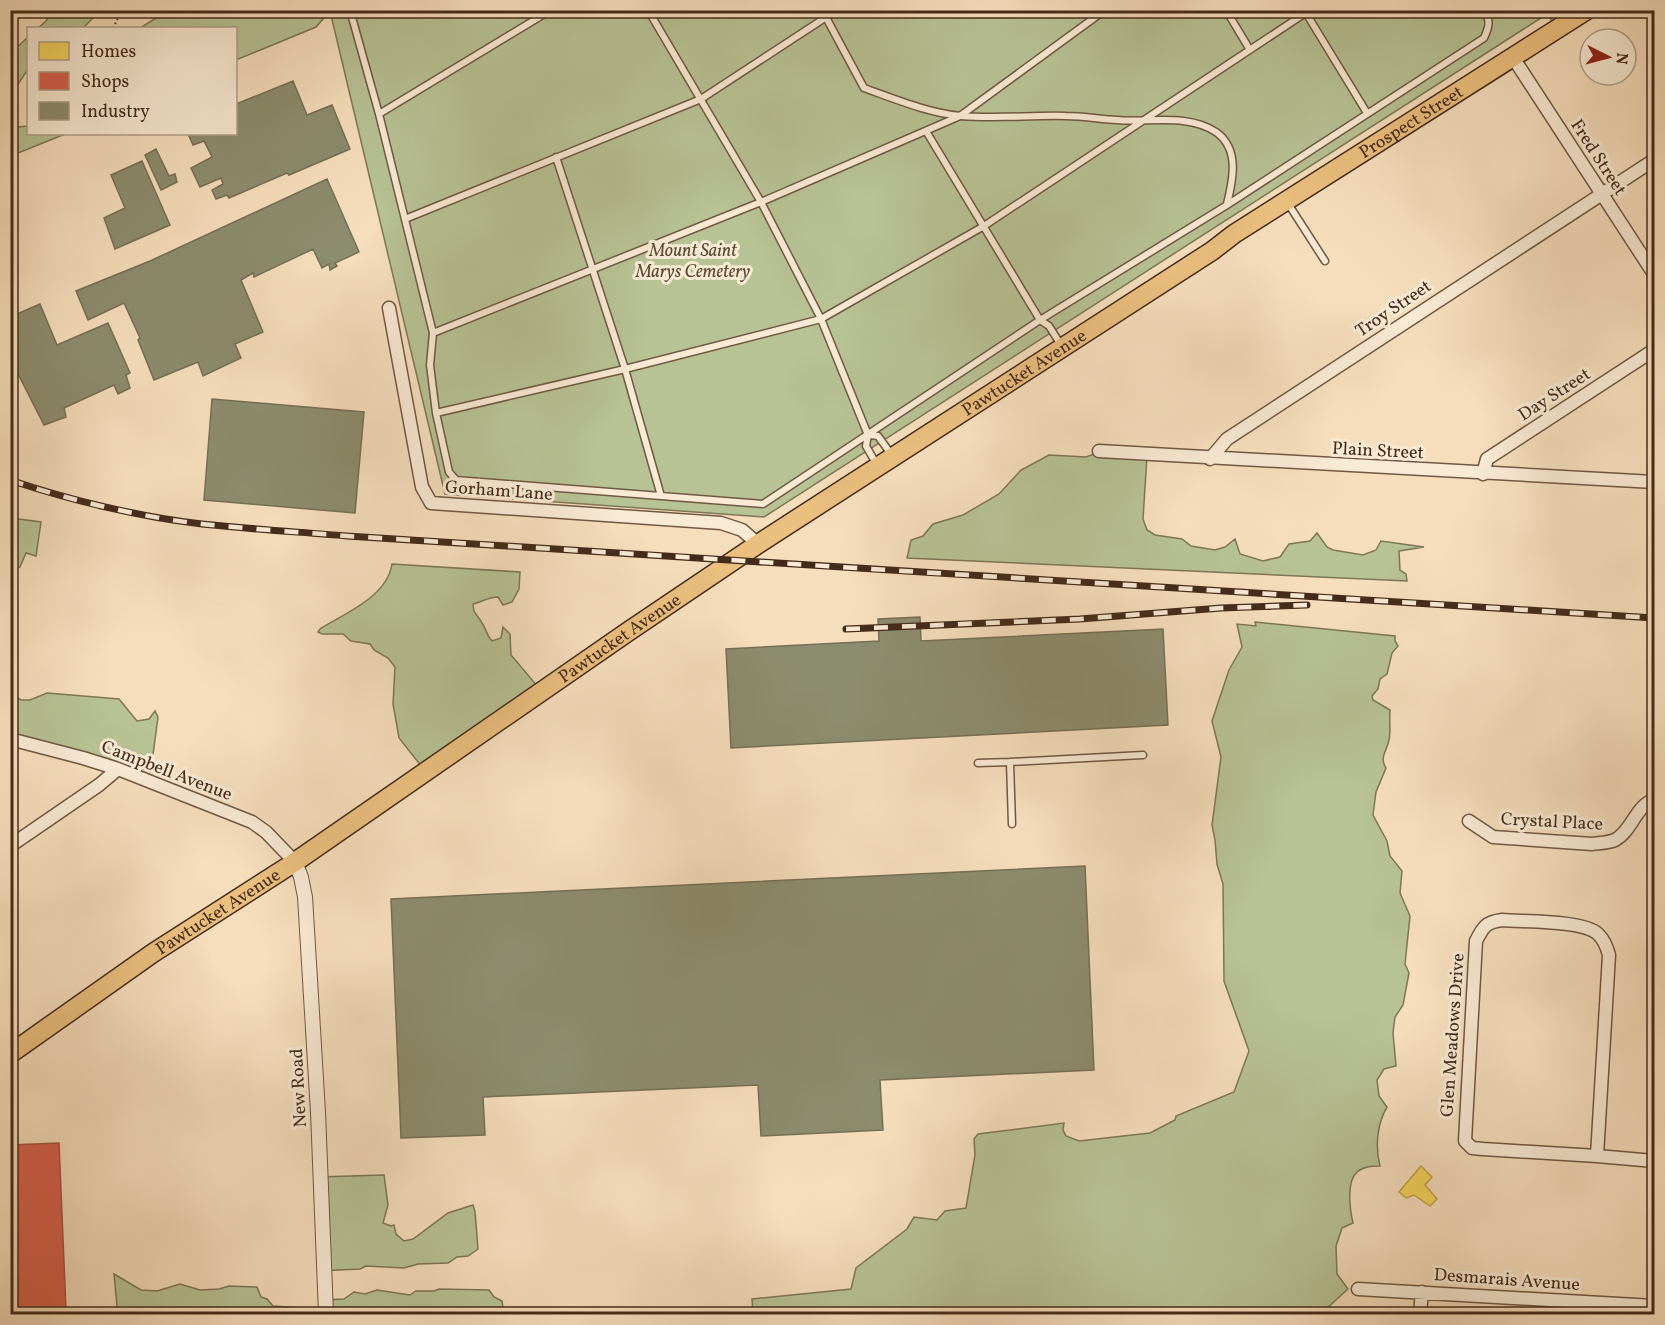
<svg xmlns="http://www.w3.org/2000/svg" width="1665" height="1325" font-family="Vollkorn,serif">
<rect width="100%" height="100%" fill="#f6debd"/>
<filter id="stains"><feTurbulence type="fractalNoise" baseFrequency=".00333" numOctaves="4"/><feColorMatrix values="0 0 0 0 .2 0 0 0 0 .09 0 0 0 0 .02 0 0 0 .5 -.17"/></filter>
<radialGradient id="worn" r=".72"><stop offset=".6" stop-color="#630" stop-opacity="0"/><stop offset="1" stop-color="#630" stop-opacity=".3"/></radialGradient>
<path fill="#b7c295" stroke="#7e7657" stroke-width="1.5" d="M 53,10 L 104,10 L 104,11 L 95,16 L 83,28 L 38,28 L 46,21 Z
M 167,11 L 330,10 L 330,11 L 316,27 L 236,60 L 236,28 L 140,28 Z
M 330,11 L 1585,11 L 1557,28 L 1547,14 L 764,517 L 445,494 Z
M 28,37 L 28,69 L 11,95 L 11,53 Z
M 11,116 L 18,127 L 28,126 L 28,134 L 65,134 L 11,156 Z
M 1099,452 L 1147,456 L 1143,519 L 1147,530 L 1155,535 L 1182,539 L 1191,546 L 1215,550 L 1225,547 L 1235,539 L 1240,554 L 1263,561 L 1280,557 L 1289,544 L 1310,541 L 1317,533 L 1327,547 L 1333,550 L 1363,555 L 1376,550 L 1381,541 L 1424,547 L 1399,551 L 1400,570 L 1406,574 L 1407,581 L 907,558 L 911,540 L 923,536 L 933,524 L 963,515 L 999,494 L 1021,470 L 1049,455 L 1086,457 Z
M 11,518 L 41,522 L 36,556 L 26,553 L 20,567 L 11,571 Z
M 392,564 L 520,572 L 519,589 L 512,602 L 503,605 L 498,597 C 488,597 482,602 473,604 C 473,614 478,615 482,623 C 487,630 486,635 492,641 L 501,638 L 503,627 L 510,634 L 511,655 L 539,688 L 422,767 L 399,738 L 393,704 L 395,667 L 388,658 L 374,650 L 370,644 L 351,641 L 343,634 L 322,634 L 318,632 L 320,629 C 345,613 387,597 392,564 Z
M 1255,622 L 1395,636 L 1395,641 L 1398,646 L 1392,653 L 1387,674 L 1380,679 L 1378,689 L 1372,696 L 1373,700 L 1390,710 C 1389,719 1391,731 1389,740 C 1387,751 1379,757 1386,768 L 1376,792 L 1373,815 L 1387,841 L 1390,856 L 1402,871 L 1400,893 L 1410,916 L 1405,964 L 1409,973 L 1403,1005 L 1395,1017 L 1393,1033 L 1396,1066 L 1384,1069 L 1377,1080 L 1379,1096 L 1387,1107 C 1377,1124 1375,1147 1380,1166 C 1373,1166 1364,1166 1357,1172 C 1346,1182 1350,1210 1353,1223 L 1342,1228 L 1336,1246 L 1337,1274 L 1348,1289 L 1324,1311 L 1323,1314 L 753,1314 L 752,1299 L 851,1289 L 856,1268 L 907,1229 L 914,1217 L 937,1220 L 945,1211 L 966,1208 L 975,1155 L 974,1139 L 978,1134 L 1064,1123 L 1063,1130 L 1066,1136 L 1079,1141 L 1150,1133 L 1175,1120 L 1176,1116 L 1234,1092 L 1249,1051 L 1224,981 L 1223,884 L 1217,864 L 1215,840 L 1212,825 L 1221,757 L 1212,721 L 1229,670 L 1242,647 L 1237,624 L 1256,626 Z
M 10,693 L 21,700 L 30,700 L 47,693 L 119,699 L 137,721 L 149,719 L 155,711 L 158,717 L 151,770 L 146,779 L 11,738 Z
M 384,1175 L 388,1205 L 383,1223 L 391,1226 L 394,1225 L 396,1234 L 404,1241 L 413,1239 L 448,1213 L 473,1205 L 475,1212 L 478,1249 L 468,1256 L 457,1257 L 448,1263 L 418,1264 L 404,1268 L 366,1266 L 360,1269 L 319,1271 L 317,1177 Z
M 114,1274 L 141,1290 L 157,1291 L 180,1284 L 200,1290 L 219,1289 L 229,1286 L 257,1287 L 261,1297 L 267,1299 L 273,1306 L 319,1309 L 321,1300 L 344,1299 L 354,1292 L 365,1294 L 377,1290 L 410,1295 L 416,1291 L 434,1291 L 439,1289 L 489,1290 L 494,1297 L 502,1301 L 504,1314 L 115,1314 L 117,1306 Z"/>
<path fill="#f6d55c" stroke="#c1a248" stroke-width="1.5" d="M 1421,1166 L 1432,1177 L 1425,1185 L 1437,1199 L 1430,1206 L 1414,1195 L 1406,1198 L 1399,1192 Z"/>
<path fill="#d6604d" stroke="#aa503d" stroke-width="1.5" d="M 59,1143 L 66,1310 L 10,1312 L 10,1145 Z"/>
<path fill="#8c8c6e" stroke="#766f54" stroke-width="1.5" d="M 293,81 L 307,115 L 332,105 L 350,149 L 289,175 L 287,173 L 229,198 L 227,195 L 216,199 L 212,190 L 223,184 L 221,178 L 200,187 L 191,168 L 212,157 L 204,141 L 193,145 L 188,134 L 236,134 L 236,104 Z
M 156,149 L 169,176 L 175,174 L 177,182 L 161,190 L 145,155 Z
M 142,161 L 170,225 L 115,249 L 104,218 L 125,208 L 111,175 Z
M 327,179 L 359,252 L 335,263 L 337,266 L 330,270 L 329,264 L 322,268 L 313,249 L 254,277 L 253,273 L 241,280 L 263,332 L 235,344 L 241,358 L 203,376 L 198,362 L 154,380 L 138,340 L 140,338 L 124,303 L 88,320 L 76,291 L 150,261 Z
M 40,304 L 57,345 L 108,323 L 130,373 L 126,375 L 130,388 L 118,394 L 114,385 L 64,408 L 66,417 L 44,425 L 15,368 L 10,370 L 10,317 Z
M 212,399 L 364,412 L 355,513 L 204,500 Z
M 920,617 L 921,641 L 1163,629 L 1168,725 L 731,748 L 726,649 L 879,641 L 878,619 Z
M 1085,866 L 1094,1070 L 880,1080 L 883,1130 L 761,1136 L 758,1085 L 483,1097 L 485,1135 L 401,1138 L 391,899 Z"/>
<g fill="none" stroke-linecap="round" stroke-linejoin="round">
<defs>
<path id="service" d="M 350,10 L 379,114 L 433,333 L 430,365 L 436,413 L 449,472 L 456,480 L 763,504 L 1040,320 L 1227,205 L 1484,38 C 1489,27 1491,21 1484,10
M 648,10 L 761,202 L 821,319 L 868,435 L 866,446 L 877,465
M 822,10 L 864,88 C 895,99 928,113 961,116 C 995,119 1032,115 1066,116 C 1083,116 1100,119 1117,120 C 1149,123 1187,113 1216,132 C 1240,149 1233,180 1227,204
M 1226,10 L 1250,50
M 1306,13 L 1367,113
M 379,114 L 551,10
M 926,131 L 1040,320 L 1049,326 L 1061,345
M 556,157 L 625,369 L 661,496
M 1287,202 L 1325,261
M 405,219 L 701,99 L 837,10
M 433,333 L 761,202 L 960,116 L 1105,10
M 436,413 L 625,369 L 821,319 L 984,226 L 1310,10
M 869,435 L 878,436 L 891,454
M 978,763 L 1010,762
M 1012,824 L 1010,762 L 1143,755"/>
<path id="minor" d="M 1514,59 L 1654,274
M 389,308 L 422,487 L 431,503 L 721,523 L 742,530 L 758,544
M 1099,451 L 1654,482
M 1210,459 L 1227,439 L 1654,160
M 1483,474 L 1487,459 L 1654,350
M 10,739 L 83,758 L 118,769 L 252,822 L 266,832 L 295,862
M 1469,821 L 1493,837 L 1592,844 C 1599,843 1608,843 1615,840 C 1632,831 1636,805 1654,800
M 10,846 L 99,785 L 118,769
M 1502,920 C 1524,922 1583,920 1598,934 C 1604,940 1607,947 1609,955 L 1597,1156 L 1483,1149 L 1472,1148 L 1465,1141 L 1476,941 C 1483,927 1486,922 1502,920 Z
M 1597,1156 L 1654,1161
M 1358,1289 L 1654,1306
M 1420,1314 L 1422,1292
M 1580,1314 L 1581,1302"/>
<path id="tertiary" d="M 295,862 L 301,877 L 305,897 L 318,1112 L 326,1314"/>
<g id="primary">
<path id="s1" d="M 10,1054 L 153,953 L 295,862 L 629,631 L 758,544 L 1212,251 L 1234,234 L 1587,10"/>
</g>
</defs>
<use href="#service" stroke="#705842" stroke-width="9"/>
<use href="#minor" stroke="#705842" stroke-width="15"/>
<use href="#tertiary" stroke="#705842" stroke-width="16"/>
<use href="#primary" stroke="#442b19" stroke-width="21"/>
<path stroke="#442b19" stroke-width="2" stroke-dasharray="1.5 3" stroke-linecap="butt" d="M 113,28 L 122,10"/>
<use href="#service" stroke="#f9ead4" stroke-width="6"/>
<use href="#minor" stroke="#f9ead4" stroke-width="12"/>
<use href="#tertiary" stroke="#f9ead4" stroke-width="14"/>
<use href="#primary" stroke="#ebbf7e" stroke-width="18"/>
<defs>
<path id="rail" d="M 10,480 C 69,500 140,517 202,524 C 250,529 299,532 347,536 L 1654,618
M 846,629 L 1080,619 L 1221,608 L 1307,605"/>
</defs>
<use href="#rail" stroke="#442b19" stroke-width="7"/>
<use href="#rail" stroke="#f9ead4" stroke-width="4.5" stroke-dasharray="14" stroke-linecap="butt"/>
</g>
<g text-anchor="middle" stroke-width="6" stroke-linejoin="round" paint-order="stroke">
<g font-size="18" fill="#442b19" stroke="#f9ead4">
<text dy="6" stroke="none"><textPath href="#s1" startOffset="1683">Prospect Street</textPath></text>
<text transform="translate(1599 157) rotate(57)" y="6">Fred Street</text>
<text transform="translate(1393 308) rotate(-34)" y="6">Troy Street</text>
<text dy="6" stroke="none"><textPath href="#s1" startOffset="1222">Pawtucket Avenue</textPath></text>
<text transform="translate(1554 394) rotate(-33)" y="6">Day Street</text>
<text transform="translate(1378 450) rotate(3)" y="6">Plain Street</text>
<text transform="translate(499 490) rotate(4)" y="6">Gorham Lane</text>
<text dy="6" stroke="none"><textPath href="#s1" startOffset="738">Pawtucket Avenue</textPath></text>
<text transform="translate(167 770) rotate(21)" y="6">Campbell Avenue</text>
<text transform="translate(1552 821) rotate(3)" y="6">Crystal Place</text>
<text dy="6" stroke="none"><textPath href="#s1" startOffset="252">Pawtucket Avenue</textPath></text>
<text transform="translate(1452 1035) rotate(-86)" y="6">Glen Meadows Drive</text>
<text transform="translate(298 1088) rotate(-93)" y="6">New Road</text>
<text transform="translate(1507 1279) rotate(4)" y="6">Desmarais Avenue</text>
</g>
<g font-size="18" font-style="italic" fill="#5b4932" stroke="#f9ead4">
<text x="693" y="256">Mount Saint<tspan x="693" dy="21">Marys Cemetery</tspan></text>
</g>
</g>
<rect width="1665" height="1325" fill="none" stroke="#f6debd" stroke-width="36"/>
<rect x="12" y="12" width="1641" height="1301" fill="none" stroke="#442b19" stroke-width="3"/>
<rect x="18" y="18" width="1629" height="1289" fill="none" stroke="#442b19" stroke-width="1.5"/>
<rect x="27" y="27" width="210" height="108" fill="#f9ead4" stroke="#b19e89" stroke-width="1.5"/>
<rect x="39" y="42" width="30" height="18" fill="#f6d55c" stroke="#b19e89" stroke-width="1.5"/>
<text x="81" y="57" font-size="18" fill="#442b19">Homes</text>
<rect x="39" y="72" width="30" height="18" fill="#d6604d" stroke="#b19e89" stroke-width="1.5"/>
<text x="81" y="87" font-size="18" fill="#442b19">Shops</text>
<rect x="39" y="102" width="30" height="18" fill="#8c8c6e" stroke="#b19e89" stroke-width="1.5"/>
<text x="81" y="117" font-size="18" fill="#442b19">Industry</text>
<g transform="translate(1608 57) rotate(96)"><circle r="28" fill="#f9ead4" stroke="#b19e89" stroke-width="1.5"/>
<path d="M0-4.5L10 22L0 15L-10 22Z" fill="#8f2418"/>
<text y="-9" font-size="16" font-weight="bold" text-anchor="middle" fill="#442b19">N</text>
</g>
<rect width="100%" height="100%" filter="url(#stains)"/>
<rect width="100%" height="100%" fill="url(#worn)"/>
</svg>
